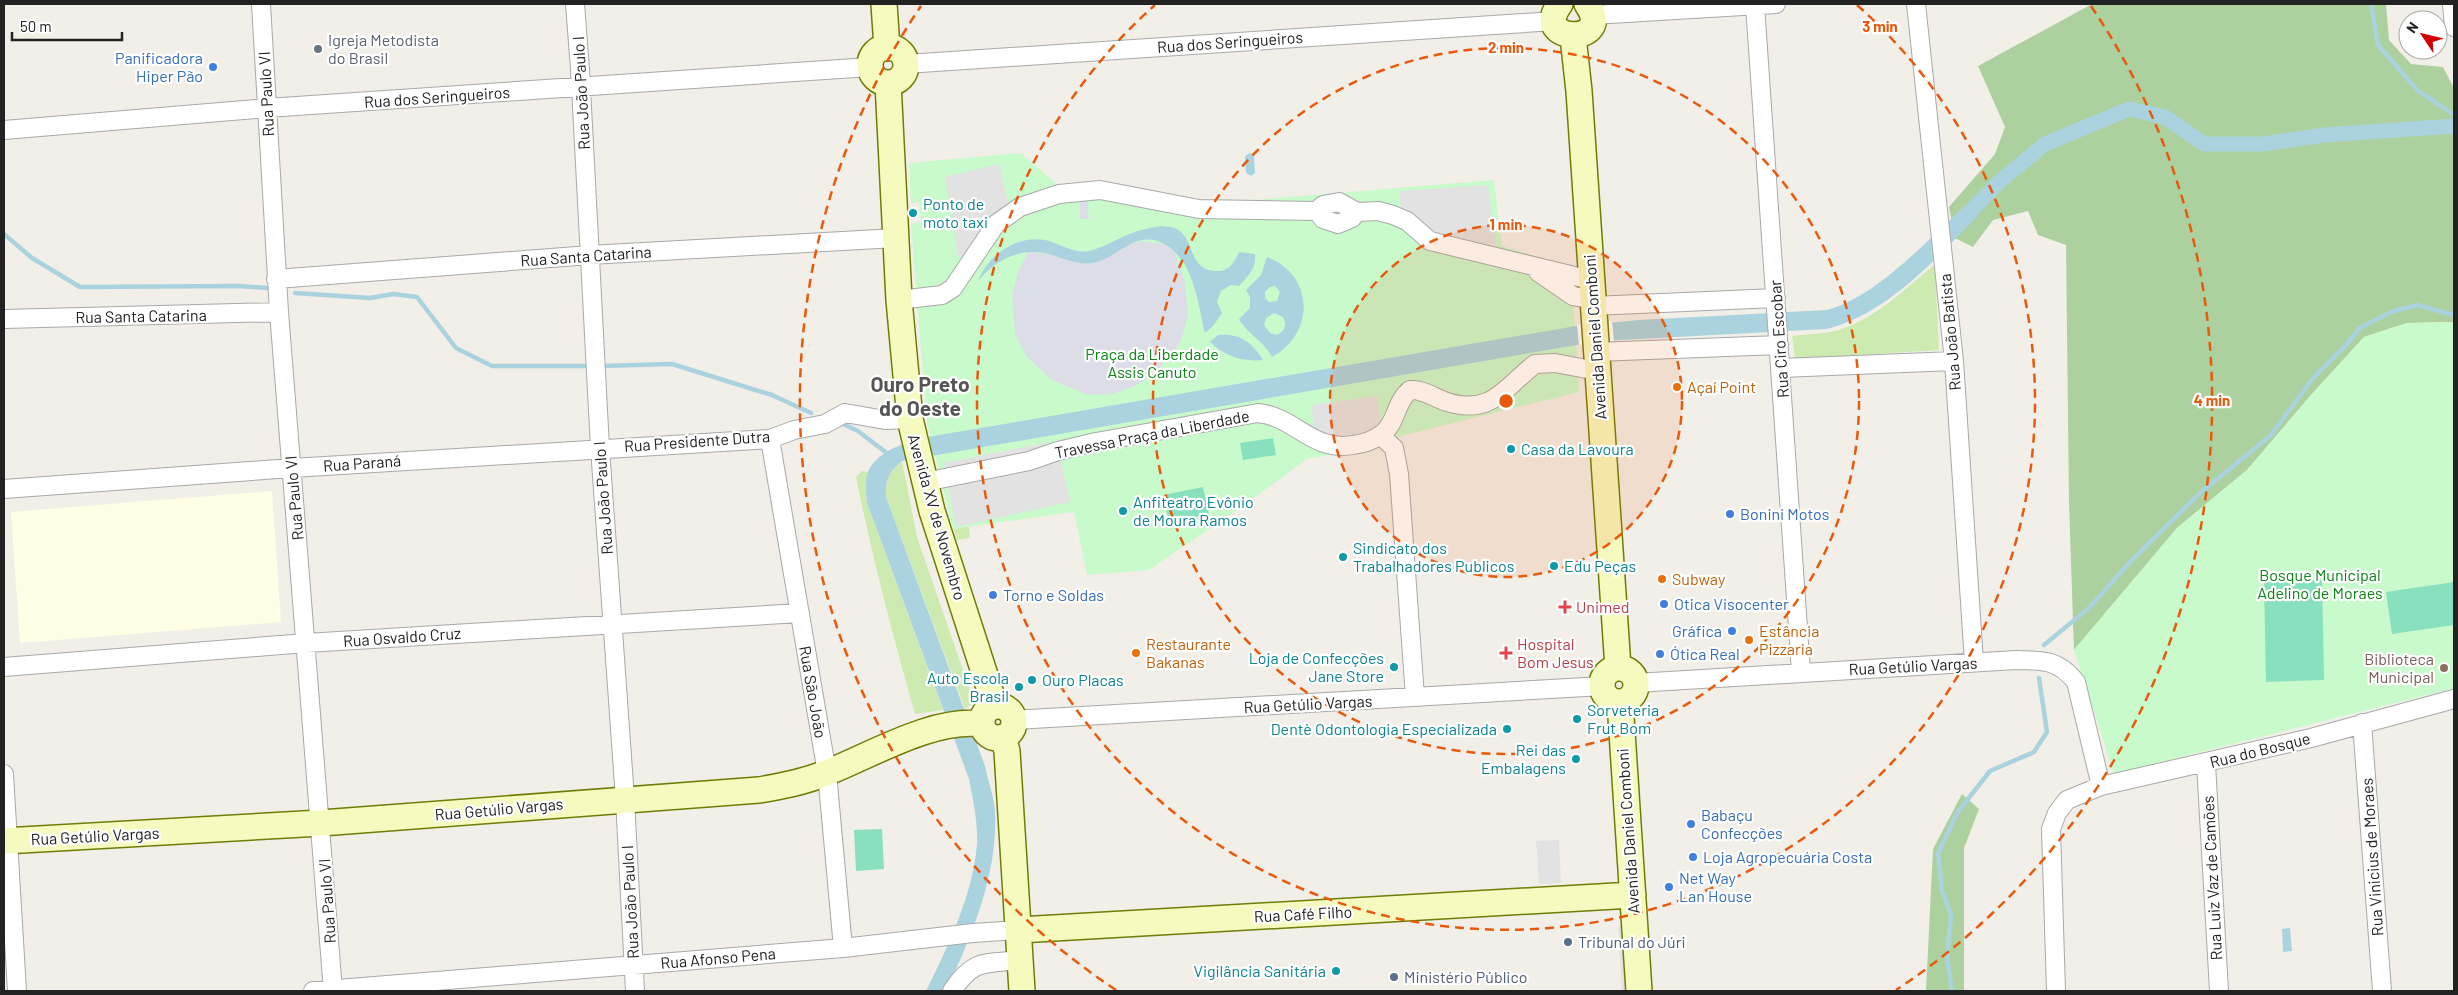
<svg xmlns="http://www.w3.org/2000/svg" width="2458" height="995" font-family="Barlow,sans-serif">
<rect width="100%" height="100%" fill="#f2efe9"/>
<path fill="#ffffe5" d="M 272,491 L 281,622 L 20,643 L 11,512 Z"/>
<path fill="#cdebb0" d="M 1935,264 L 1939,350 L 1795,359 L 1792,336 C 1807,334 1824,334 1839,330 C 1876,318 1905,289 1935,264 Z
M 902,461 L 917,537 L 974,702 L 965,709 L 886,497 C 885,480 890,472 902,461 Z
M 862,471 L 868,472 L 865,486 L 867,503 L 943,710 L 915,714 C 893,636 872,557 856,477 Z
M 968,518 L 970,538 L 956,540 L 953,524 Z"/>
<path fill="#add19e" d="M 2092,4 L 2386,4 L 2389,40 L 2411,64 L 2443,67 L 2454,88 L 2454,322 L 2407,323 L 2364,337 L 2311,395 L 2247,470 L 2177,528 L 2074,650 L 2069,502 L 2066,245 L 2038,235 L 2028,211 L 1993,220 L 1973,247 L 1955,238 L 1949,207 L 1995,154 L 2005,127 L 1978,66 Z
M 1962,794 L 1979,809 L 1964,848 L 1964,991 L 1926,991 L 1933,849 Z"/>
<path fill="#c8facc" d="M 1021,153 L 1058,185 L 1103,181 L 1178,198 L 1217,203 L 1494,180 L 1502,246 L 1571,267 L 1579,392 L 1401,436 L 1383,445 L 1307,459 L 1243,506 L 1149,570 L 1087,575 L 1074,512 L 953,529 L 927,422 L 911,224 L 921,222 L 919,202 L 911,203 L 909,163 Z
M 2454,322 L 2454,688 L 2114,774 L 2074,650 L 2177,528 L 2247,470 L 2311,395 L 2364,337 L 2407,323 Z"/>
<path fill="#88e0be" d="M 1273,438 L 1276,455 L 1243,460 L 1240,443 Z
M 1203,487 L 1209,515 L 1169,522 L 1163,495 Z
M 2322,580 L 2324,680 L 2266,682 L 2264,581 Z
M 2454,582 L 2454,625 L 2392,634 L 2386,592 Z
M 882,829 L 884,869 L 856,871 L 854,830 Z"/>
<path fill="#e2e2e2" d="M 999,164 L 1009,207 L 966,257 L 958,256 L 945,177 Z
M 1488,185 L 1497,251 L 1437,238 L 1401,211 L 1399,191 Z
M 1377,396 L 1382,432 L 1316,440 L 1311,405 Z
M 1045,443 L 1049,462 L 1061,460 L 1070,502 L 956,527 L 944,463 Z
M 1559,840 L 1561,883 L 1539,884 L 1536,841 Z
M 1618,927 L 1625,927 L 1629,991 L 1622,991 Z"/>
<path fill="#dddde8" d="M 1080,197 L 1087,197 L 1089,219 L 1080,219 Z
M 1141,241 L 1164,244 L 1174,251 L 1185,282 L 1188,315 L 1182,338 L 1175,350 L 1155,373 L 1137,385 L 1113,394 L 1088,395 L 1052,380 L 1026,356 L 1015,334 L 1012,294 L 1019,270 L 1028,252 L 1049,254 L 1075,262 Z"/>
<path fill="#aad3df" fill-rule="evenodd" d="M 1250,153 L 1254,156 L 1255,173 L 1251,176 L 1246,173 L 1245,156 Z
M 1966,205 L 1978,216 C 1934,260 1889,313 1827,329 L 1620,340 L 1577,345 L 902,461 C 889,472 885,480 886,497 L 985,766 C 988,781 994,797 995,811 C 998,875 972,935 946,991 L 926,991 C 948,947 973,894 977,844 C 978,822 973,800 969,779 L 867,503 C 866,493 864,482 868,472 C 882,439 944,435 975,429 L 1576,326 L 1639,320 L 1827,310 C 1878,296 1927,240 1966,205 Z
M 1162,226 C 1169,227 1176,227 1181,232 C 1195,245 1190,273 1220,271 C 1230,270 1235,261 1239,252 L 1255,254 C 1256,270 1249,274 1239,286 L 1231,285 L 1221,291 L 1217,302 L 1222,313 L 1213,326 L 1205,333 C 1198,304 1194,262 1166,245 C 1136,227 1118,259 1092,263 C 1078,265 1065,259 1052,255 C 1022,246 996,259 978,281 C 988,255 1016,235 1045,240 C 1060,243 1072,254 1089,251 C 1102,248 1113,241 1125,236 C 1137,230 1149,228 1162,226 Z
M 1267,257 C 1315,275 1315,334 1272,357 C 1263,340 1248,335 1239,319 L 1250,308 L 1250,297 L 1246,290 L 1261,275 ZM 1275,286 L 1280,292 L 1277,301 L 1269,302 L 1265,298 L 1265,292 L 1270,287 ZM 1274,313 L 1283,317 C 1287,325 1285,331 1277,335 L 1270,333 L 1264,325 L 1266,318 Z
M 1218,335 C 1240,333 1252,342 1263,360 C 1241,362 1225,356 1210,342 Z
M 2290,928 L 2292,951 L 2283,952 L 2282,929 Z"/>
<path fill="#fff" d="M 1612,321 L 1614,341 L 1579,345 L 1577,325 Z"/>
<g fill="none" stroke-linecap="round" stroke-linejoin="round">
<path stroke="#aad3df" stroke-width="4.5" d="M 2371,4 L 2378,45 L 2417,90 L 2454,115
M 4,234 L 32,258 L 80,287 L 238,286 L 268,288
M 295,293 L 370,298 L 393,294 L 417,297 L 456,348 L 492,366 L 591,366
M 601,366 L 672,364 L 772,395 L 811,413
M 841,423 L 858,431 L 888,454
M 2044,645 L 2089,608 L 2131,561 L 2199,494 L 2270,436 L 2314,377 L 2345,346 L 2360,328 L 2391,312 L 2417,305 L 2454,315
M 1952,991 L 1947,958 L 1951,915 L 1942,891 L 1938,854 L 1957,813 L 1990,771 L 2034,752 L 2047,732 L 2039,678"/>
<path stroke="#aad3df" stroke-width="15" d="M 1958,224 L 1999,182 L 2045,144 L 2129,109 L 2165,117 L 2204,144 L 2263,144 L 2324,135 L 2454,126"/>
<defs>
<path id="street" d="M 261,4 L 279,312 L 333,991
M 575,4 L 580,69 L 600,448 L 625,799 L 635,991
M 1916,4 L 1954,361 L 1974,662
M 2452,4 L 2454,27
M 1755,5 L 1801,672
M 1593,15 L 1776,4
M 906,64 L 1554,21
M 4,130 L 267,108 L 870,67
M 1317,211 L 1323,219 L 1338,224 L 1352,218 L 1357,212
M 1538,272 L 1573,296 L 1592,299
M 276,279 L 590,255 L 896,238
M 899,300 L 942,295 L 953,288 L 996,224 L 1020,207 L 1059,194 L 1100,190 L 1199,209 L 1317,211 L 1323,205 L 1339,202 L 1357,212 L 1378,211 L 1393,215 L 1407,221 L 1430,241 L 1591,280
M 1593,306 L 1776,298
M 4,319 L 279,312
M 1596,352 L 1779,345
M 1781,368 L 1954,361
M 1380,435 L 1394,448 L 1399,474 L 1415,697
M 770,439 L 827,773 L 843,948
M 925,482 L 1029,461 L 1058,451 L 1096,442 L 1258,413 C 1296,417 1311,452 1353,445 C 1362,444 1374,440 1382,434 C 1397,423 1395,402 1410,390 C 1424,389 1434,398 1447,402 C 1492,416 1505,387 1535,364 L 1555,363 L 1597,371
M 4,489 L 292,468 L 770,439 L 794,430 L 825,424 L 845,413 L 885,420 L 910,419
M 4,667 L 306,643 L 800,613
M 1636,683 L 2016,660 C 2043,660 2059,660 2076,682 L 2101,786
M 1014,720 L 1603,686
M 2362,723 L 2382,991
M 2206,764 L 2219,991
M 4,774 L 17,991
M 313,991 L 843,948 L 973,933 L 1019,930
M 952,991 C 974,958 985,964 1021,960
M 2056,991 L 2051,829 L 2057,813 L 2067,800 L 2101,786 L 2311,738 L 2454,699"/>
<path id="secondary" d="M 884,4 L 887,48
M 1560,4 C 1529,44 1617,46 1587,4
M 1573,37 L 1579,91 L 1618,668
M870 65a18 18 0 1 1 36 0a18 18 0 1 1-36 0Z
M 888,83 L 899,300 L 910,419 L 932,511 L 995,706
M1602 685a17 17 0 1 1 34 0a17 17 0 1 1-34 0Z
M 1620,702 L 1639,991
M982 722a16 16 0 1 1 32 0a16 16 0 1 1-32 0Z
M 1003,737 L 1007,751 L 1022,991
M 4,841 L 321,823 L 759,790 C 783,786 804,782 826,773 C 872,755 932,718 982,724
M 1019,930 L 1633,895"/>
</defs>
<use href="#street" stroke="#a9a9a9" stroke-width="20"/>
<use href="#secondary" stroke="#707d05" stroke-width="28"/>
<use href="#street" stroke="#fff" stroke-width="18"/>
<use href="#secondary" stroke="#f7fabf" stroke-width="25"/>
</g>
<circle cx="1506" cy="401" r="176" fill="#e8590c" fill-opacity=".12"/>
<g fill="none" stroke="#e8590c" stroke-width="2.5" stroke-dasharray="9 6">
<circle cx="1506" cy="401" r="176"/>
<circle cx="1506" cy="401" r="353"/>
<path d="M1857 5A529 529 0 1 1 1155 5"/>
<path d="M1116 990A706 706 0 0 1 921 6M2091 6A706 706 0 0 1 1896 990"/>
</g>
<circle fill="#6b7280" stroke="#fff" stroke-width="2" cx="318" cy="49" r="5"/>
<g fill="#3f7fe0" stroke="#fff" stroke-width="2">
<circle cx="213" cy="67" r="5"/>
<circle cx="1730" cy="514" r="5"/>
<circle cx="993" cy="595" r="5"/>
<circle cx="1664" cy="604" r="5"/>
<circle cx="1732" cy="631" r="5"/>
<circle cx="1660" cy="654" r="5"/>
<circle cx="1691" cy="824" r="5"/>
<circle cx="1693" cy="857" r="5"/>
<circle cx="1669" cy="887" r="5"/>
</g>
<g fill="#0f9aa8" stroke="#fff" stroke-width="2">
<circle cx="913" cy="213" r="5"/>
<circle cx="1511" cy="449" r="5"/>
<circle cx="1123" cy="511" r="5"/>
<circle cx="1343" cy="557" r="5"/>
<circle cx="1554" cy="566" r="5"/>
<circle cx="1394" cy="667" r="5"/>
<circle cx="1032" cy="680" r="5"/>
<circle cx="1019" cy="687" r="5"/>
<circle cx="1577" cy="719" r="5"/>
<circle cx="1507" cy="729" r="5"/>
<circle cx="1576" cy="759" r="5"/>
<circle cx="1336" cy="971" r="5"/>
</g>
<g fill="#e8710a" stroke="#fff" stroke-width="2">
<circle cx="1677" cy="387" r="5"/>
<circle cx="1662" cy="579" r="5"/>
<circle cx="1749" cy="640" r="5"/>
<circle cx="1136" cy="653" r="5"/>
</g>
<g fill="#e0444e" stroke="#fff" stroke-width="2">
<path d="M1562.5 599.5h5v5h5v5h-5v5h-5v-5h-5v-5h5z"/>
<path d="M1503.5 645.5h5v5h5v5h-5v5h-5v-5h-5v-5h5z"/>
</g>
<circle fill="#8d6e63" stroke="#fff" stroke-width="2" cx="2444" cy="668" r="5"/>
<g fill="#5c6f8a" stroke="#fff" stroke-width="2">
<circle cx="1568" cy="942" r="5"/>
<circle cx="1394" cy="977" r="5"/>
</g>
<g text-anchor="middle" stroke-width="4.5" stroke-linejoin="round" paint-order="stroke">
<g font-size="16" fill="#5b616d" stroke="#fff" text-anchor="start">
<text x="328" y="46">Igreja Metodista<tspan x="328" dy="18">do Brasil</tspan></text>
</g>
<g font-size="16" fill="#222" stroke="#fff">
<text transform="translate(1230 42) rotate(-4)" y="6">Rua dos Seringueiros</text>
<text transform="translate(581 93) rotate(-93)" y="6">Rua João Paulo I</text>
<text transform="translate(266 94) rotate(-93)" y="6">Rua Paulo VI</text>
<text transform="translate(437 97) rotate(-4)" y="6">Rua dos Seringueiros</text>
<text transform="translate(586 256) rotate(-4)" y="6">Rua Santa Catarina</text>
<text transform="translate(141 316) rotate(-1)" y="6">Rua Santa Catarina</text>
<text transform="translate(1950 332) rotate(-95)" y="6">Rua João Batista</text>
<text transform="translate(1595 337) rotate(-94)" y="6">Avenida Daniel Comboni</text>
<text transform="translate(1779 339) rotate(-94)" y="6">Rua Ciro Escobar</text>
<text transform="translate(1152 434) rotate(-11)" y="6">Travessa Praça da Liberdade</text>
<text transform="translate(697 441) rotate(-4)" y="6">Rua Presidente Dutra</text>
<text transform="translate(362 463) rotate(-4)" y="6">Rua Paraná</text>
<text transform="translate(294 498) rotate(-95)" y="6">Rua Paulo VI</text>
<text transform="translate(603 498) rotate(-94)" y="6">Rua João Paulo I</text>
<text transform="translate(937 517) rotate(74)" y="6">Avenida XV de Novembro</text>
<text transform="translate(402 637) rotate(-4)" y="6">Rua Osvaldo Cruz</text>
<text transform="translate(1913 666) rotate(-3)" y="6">Rua Getúlio Vargas</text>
<text transform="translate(813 692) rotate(80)" y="6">Rua São João</text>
<text transform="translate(1308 704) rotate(-3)" y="6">Rua Getúlio Vargas</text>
<text transform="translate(2260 750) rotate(-14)" y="6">Rua do Bosque</text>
<text transform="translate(499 809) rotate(-5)" y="6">Rua Getúlio Vargas</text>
<text transform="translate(1628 831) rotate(-94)" y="6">Avenida Daniel Comboni</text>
<text transform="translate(95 836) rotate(-3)" y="6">Rua Getúlio Vargas</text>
<text transform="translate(2372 857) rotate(-94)" y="6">Rua Vinicius de Moraes</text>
<text transform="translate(2212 878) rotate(-93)" y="6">Rua Luiz Vaz de Camões</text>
<text transform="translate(327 901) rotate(-94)" y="6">Rua Paulo VI</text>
<text transform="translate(630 902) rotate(-93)" y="6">Rua João Paulo I</text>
<text transform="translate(1303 914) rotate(-3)" y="6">Rua Café Filho</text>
<text transform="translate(718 958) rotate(-5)" y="6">Rua Afonso Pena</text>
</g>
<g font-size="16" fill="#366cbe" stroke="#fff" text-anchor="start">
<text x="203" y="64" text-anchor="end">Panificadora<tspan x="203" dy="18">Hiper Pão</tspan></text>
<text x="1740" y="520">Bonini Motos</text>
<text x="1003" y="601">Torno e Soldas</text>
<text x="1674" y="610">Otica Visocenter</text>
<text x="1722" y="637" text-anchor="end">Gráfica</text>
<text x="1670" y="660">Ótica Real</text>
<text x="1701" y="821">Babaçu<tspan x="1701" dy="18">Confecções</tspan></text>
<text x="1703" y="863">Loja Agropecuária Costa</text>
<text x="1679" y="884">Net Way<tspan x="1679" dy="18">Lan House</tspan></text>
</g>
<g font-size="16" fill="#0d838f" stroke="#fff" text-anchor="start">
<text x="923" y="210">Ponto de<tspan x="923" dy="18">moto taxi</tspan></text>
<text x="1521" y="455">Casa da Lavoura</text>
<text x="1133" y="508">Anfiteatro Evônio<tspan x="1133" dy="18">de Moura Ramos</tspan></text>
<text x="1353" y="554">Sindicato dos<tspan x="1353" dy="18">Trabalhadores Publicos</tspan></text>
<text x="1564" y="572">Edu Peças</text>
<text x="1384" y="664" text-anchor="end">Loja de Confecções<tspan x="1384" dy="18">Jane Store</tspan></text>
<text x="1009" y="684" text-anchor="end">Auto Escola<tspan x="1009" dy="18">Brasil</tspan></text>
<text x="1042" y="686">Ouro Placas</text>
<text x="1587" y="716">Sorveteria<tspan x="1587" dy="18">Frut Bom</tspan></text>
<text x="1497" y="735" text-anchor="end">Dentè Odontologia Especializada</text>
<text x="1566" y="756" text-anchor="end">Rei das<tspan x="1566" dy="18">Embalagens</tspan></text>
<text x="1326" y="977" text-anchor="end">Vigilância Sanitária</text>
</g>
<g font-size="16" fill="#0c8416" stroke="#fff">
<text x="1152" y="360">Praça da Liberdade<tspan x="1152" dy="18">Assis Canuto</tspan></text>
<text x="2320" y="581">Bosque Municipal<tspan x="2320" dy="18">Adelino de Moraes</tspan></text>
</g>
<g font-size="16" fill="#c56008" stroke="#fff" text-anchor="start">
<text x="1687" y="393">Açaí Point</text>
<text x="1672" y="585">Subway</text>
<text x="1759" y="637">Estância<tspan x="1759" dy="18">Pizzaria</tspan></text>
<text x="1146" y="650">Restaurante<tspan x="1146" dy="18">Bakanas</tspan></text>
</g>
<g font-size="16" fill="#be3a42" stroke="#fff" text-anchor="start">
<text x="1576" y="613">Unimed</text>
<text x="1517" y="650">Hospital<tspan x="1517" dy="18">Bom Jesus</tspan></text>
</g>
<g font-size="16" fill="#785e54" stroke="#fff" text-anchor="end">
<text x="2434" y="665">Biblioteca<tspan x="2434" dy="18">Municipal</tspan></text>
</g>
<g font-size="16" fill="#4e5e75" stroke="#fff" text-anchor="start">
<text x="1578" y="948">Tribunal do Júri</text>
<text x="1404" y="983">Ministério Público</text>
</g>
<g font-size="21" font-weight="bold" fill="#555" stroke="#fff">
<text x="920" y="392">Ouro Preto<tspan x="920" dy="24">do Oeste</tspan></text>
</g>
</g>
<circle cx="1506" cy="401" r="8" fill="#e8590c" stroke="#fff" stroke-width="2.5"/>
<g font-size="15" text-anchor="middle" font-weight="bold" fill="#e8590c" stroke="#fff" stroke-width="4.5" stroke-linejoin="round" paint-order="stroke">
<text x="1880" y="32">3 min</text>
<text x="1506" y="53">2 min</text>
<text x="1506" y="230">1 min</text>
<text x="2212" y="406">4 min</text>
</g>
<rect width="2458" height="995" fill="none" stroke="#222222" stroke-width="10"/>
<g transform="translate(2423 35) rotate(305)"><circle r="24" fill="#ffffff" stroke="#a7a7a7"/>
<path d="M0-4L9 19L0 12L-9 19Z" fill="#d40000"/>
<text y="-8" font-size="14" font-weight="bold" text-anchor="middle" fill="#222222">N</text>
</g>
<path d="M12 32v8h110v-8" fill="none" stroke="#222222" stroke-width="2.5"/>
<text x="20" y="32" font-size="15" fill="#222222" stroke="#ffffff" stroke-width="4" paint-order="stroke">50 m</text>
</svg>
